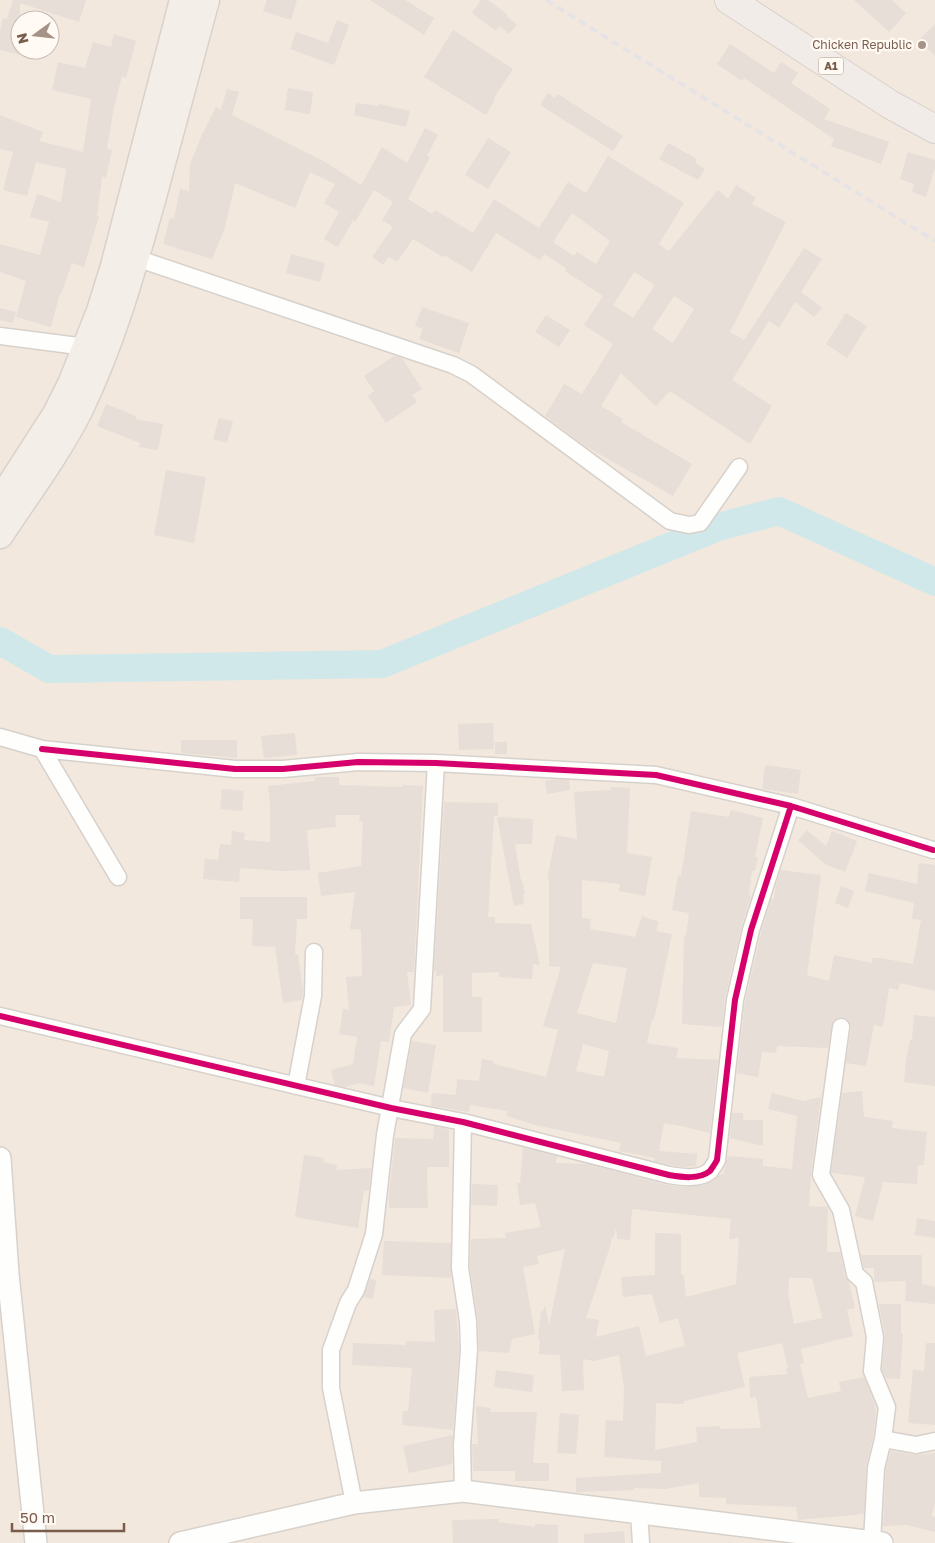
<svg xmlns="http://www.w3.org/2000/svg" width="935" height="1543" font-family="'Golos Text',sans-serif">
<rect width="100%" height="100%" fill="#f9f5f0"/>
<path fill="#f2e8de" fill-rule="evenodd" d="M 0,0 L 935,0 L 935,1543 L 0,1543 ZM 20,20 L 50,20 L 50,50 L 20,50 Z"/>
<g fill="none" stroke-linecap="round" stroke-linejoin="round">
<path stroke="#d0e8ea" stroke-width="28" d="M 0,641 L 49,669 L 382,664 L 718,527 L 779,511 L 935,582"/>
</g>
<path fill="#e6ded7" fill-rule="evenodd" d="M 13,0 L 86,0 L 79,22 L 20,3 L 20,55 L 0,50 L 0,31 L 3,18 L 7,19 Z
M 267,0 L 297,0 L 291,20 L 263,11 Z
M 370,0 L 405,0 L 434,18 L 424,35 Z
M 481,0 L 488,0 L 508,15 L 506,16 L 517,25 L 509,34 L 499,26 L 496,31 L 472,13 Z
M 854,0 L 892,0 L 906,13 L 889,32 Z
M 337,20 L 349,25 L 334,65 L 290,49 L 296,32 L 328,43 Z
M 935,24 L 935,56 L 919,40 Z
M 453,30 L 513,69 L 494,98 L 495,99 L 486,115 L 424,77 Z
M 114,34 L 136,41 L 126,78 L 122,76 L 114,107 L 107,149 L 112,150 L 106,178 L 102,177 L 97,216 L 99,216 L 84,267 L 72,263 L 61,294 L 60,293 L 51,327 L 16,317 L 26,281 L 0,272 L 0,244 L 40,255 L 49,222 L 30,217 L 37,194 L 61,202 L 66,169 L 36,162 L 27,196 L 3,190 L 13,152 L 0,149 L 0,115 L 43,132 L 39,141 L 83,152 L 91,99 L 52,90 L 58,62 L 85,68 L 93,42 L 111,47 Z
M 730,44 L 774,73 L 781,62 L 798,73 L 791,83 L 830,109 L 824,119 L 889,142 L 881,164 L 831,146 L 834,139 L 744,78 L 742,81 L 717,64 Z
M 288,88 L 313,92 L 310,114 L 285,110 Z
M 227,89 L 239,92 L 232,115 L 325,162 L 361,185 L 382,147 L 407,163 L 425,128 L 438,135 L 427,156 L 430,157 L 408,199 L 432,214 L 435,210 L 473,233 L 494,199 L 539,228 L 568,182 L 586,193 L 608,156 L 684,203 L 659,244 L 669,251 L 718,190 L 728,199 L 736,185 L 756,198 L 752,204 L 786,222 L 730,332 L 744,340 L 804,248 L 822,259 L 801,292 L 822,308 L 814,317 L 795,302 L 779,328 L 769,321 L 732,380 L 772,406 L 750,444 L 670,391 L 656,406 L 621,373 L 601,406 L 623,419 L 621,422 L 692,464 L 673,496 L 585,446 L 545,416 L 564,384 L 582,394 L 613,344 L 584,325 L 603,296 L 565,271 L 566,268 L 544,254 L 540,260 L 496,233 L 472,272 L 444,255 L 443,257 L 413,239 L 397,262 L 389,257 L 383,265 L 372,257 L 393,227 L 382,220 L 393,202 L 374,190 L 355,222 L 353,220 L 338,247 L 324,239 L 339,212 L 324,203 L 335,184 L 310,172 L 295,208 L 235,183 L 225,228 L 212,259 L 163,244 L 170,218 L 174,219 L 180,189 L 189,191 L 190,164 L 202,135 L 216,107 L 221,110 ZM 572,213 L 610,241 L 596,264 L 577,252 L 574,256 L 553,242 ZM 634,272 L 655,285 L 633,318 L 613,305 ZM 674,296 L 694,309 L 673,343 L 652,329 Z
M 548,93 L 555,98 L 558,94 L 623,136 L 613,151 L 540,105 Z
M 356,103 L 379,106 L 379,104 L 410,111 L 406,127 L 354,115 Z
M 488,138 L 511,152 L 488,189 L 465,175 Z
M 668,143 L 697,159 L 695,163 L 705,169 L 698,180 L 659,159 Z
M 908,152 L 935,160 L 935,168 L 926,197 L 912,192 L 914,184 L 900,179 Z
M 291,254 L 325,263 L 320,282 L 286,273 Z
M 422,307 L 469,323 L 459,353 L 419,339 L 423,329 L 415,326 Z
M 0,308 L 16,312 L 13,323 L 0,320 Z
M 846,313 L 867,326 L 847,358 L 826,344 Z
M 546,315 L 570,330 L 559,347 L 535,332 Z
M 394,356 L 402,358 L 422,389 L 412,395 L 417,402 L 386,423 L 368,396 L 374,391 L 364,376 Z
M 106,404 L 136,416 L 135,419 L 163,424 L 158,450 L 139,447 L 140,443 L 97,426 Z
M 219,418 L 233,421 L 227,443 L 213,439 Z
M 166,470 L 206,477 L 194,543 L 154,535 Z
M 493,723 L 494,749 L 459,750 L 458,724 Z
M 295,733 L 297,755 L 264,758 L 261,736 Z
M 181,740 L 237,740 L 237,758 L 181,753 Z
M 495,742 L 507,742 L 507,754 L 495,754 Z
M 765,765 L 801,770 L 798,794 L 762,789 Z
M 315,777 L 339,777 L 339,785 L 402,787 L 403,785 L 423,786 L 414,972 L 407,972 L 411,1005 L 394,1007 L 389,1042 L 381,1041 L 374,1086 L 358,1083 L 345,1087 L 335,1085 L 331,1070 L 353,1064 L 357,1037 L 339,1034 L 343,1009 L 349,1010 L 346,977 L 362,976 L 361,930 L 350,929 L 355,892 L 321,896 L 318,873 L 361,866 L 363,822 L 359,821 L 360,815 L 335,815 L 336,827 L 307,830 L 310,870 L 280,871 L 240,868 L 239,882 L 203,879 L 205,859 L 218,860 L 220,844 L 231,845 L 232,831 L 245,833 L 244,840 L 270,842 L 270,803 L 268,786 L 315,781 Z
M 555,779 L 569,780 L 570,790 L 547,794 L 545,781 Z
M 611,787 L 630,788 L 627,853 L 652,857 L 645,896 L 619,891 L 620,884 L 582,880 L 582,918 L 591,919 L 590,929 L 635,937 L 642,916 L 659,922 L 656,931 L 672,934 L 654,1020 L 652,1019 L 647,1043 L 678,1048 L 676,1058 L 718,1060 L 710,1133 L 681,1126 L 664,1123 L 659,1151 L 697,1154 L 696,1166 L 680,1167 L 654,1161 L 655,1158 L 619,1151 L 621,1143 L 535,1125 L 507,1116 L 508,1111 L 470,1105 L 469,1112 L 431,1106 L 432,1093 L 456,1095 L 457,1079 L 479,1081 L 482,1059 L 494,1061 L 494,1064 L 546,1077 L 558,1030 L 543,1026 L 561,967 L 549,966 L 549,879 L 548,879 L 548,874 L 556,835 L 577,839 L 574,792 L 611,790 ZM 593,963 L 627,968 L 616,1023 L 577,1013 ZM 583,1044 L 609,1051 L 604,1077 L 576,1071 Z
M 222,789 L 244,791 L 242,811 L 220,809 Z
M 444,802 L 498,803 L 498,816 L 494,816 L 488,917 L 495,917 L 495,923 L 531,924 L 540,965 L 533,964 L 532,979 L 499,977 L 499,972 L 472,973 L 472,997 L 482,997 L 482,1032 L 443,1032 L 443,975 L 436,976 L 436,971 L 434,971 Z
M 731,810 L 763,818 L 755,857 L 758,857 L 755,871 L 752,871 L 749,896 L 751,896 L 741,928 L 725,998 L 722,1027 L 682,1024 L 684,935 L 686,936 L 689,913 L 672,910 L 678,875 L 681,876 L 691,811 L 729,817 Z
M 497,817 L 533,819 L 532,844 L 515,844 L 521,881 L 522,880 L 525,894 L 523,894 L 524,904 L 514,906 Z
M 807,830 L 826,846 L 832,831 L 857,841 L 845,872 L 825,864 L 798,840 Z
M 919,863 L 935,865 L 935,991 L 900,983 L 898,990 L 889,988 L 883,1027 L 874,1025 L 866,1066 L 846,1063 L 851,1028 L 847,1019 L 842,1017 L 837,1018 L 833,1021 L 828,1048 L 777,1046 L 776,1053 L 762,1052 L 758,1077 L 737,1073 L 745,1002 L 761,933 L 771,899 L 774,899 L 776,886 L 781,870 L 821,875 L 807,975 L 829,981 L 834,955 L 872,963 L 872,958 L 880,958 L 913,964 L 921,920 L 912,919 L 914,903 L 865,891 L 869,873 L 917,884 Z
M 841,886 L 854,891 L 848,908 L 835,903 Z
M 240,897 L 307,897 L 307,919 L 297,919 L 295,954 L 298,954 L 303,990 L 302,1000 L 283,1003 L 275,947 L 252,946 L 253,919 L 240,919 Z
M 914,1015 L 935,1017 L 935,1086 L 904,1082 L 906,1060 L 910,1040 L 912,1040 Z
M 412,1041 L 436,1045 L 428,1093 L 403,1088 Z
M 862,1091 L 864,1117 L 893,1121 L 892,1128 L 927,1132 L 924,1165 L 918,1165 L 917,1184 L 883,1182 L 873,1221 L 855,1216 L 865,1177 L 831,1173 L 842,1093 Z
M 772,1093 L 803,1101 L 821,1097 L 811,1174 L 809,1206 L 828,1207 L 828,1208 L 827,1252 L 840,1252 L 845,1276 L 849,1282 L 855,1308 L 847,1310 L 853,1336 L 801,1349 L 804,1363 L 800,1364 L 808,1398 L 841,1391 L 839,1382 L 864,1377 L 875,1405 L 876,1412 L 873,1437 L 866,1467 L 864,1514 L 798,1520 L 796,1507 L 726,1504 L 726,1498 L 699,1497 L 699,1483 L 665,1489 L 634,1488 L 634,1490 L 576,1492 L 576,1478 L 661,1473 L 661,1461 L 604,1457 L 606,1420 L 623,1421 L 624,1388 L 619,1355 L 594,1361 L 583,1359 L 584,1390 L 562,1391 L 560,1355 L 539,1354 L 540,1339 L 538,1339 L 541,1311 L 543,1311 L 545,1305 L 549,1325 L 565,1249 L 537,1256 L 539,1264 L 523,1267 L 535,1334 L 512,1339 L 509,1353 L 479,1351 L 478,1320 L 470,1267 L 471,1239 L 506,1238 L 505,1233 L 541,1227 L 535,1203 L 520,1205 L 517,1183 L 520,1183 L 523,1148 L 557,1156 L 556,1163 L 587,1164 L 667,1185 L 683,1187 L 704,1185 L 715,1179 L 719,1175 L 723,1174 L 728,1156 L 763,1159 L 763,1166 L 792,1169 L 797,1116 L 768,1109 ZM 632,1209 L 731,1219 L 729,1239 L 739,1238 L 736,1284 L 686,1297 L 684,1275 L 681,1275 L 681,1234 L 655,1233 L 655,1275 L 621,1277 L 623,1297 L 652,1294 L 660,1323 L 678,1318 L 685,1346 L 646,1356 L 639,1326 L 596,1337 L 599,1320 L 586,1318 L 611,1244 L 611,1239 L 613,1239 L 616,1228 L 617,1239 L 630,1240 ZM 789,1278 L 812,1278 L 822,1318 L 794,1324 L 788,1294 ZM 782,1343 L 788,1368 L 786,1369 L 787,1374 L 749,1377 L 750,1398 L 756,1397 L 761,1428 L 720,1429 L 720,1426 L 696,1427 L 697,1442 L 655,1450 L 656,1403 L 684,1404 L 684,1401 L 745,1387 L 737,1353 Z
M 732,1113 L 743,1113 L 743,1120 L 763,1120 L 763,1146 L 730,1138 Z
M 434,1126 L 449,1130 L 449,1167 L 427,1167 L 428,1208 L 389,1208 L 389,1194 L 395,1138 L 433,1139 Z
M 304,1155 L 324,1158 L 323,1162 L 337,1165 L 336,1170 L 371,1168 L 369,1191 L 364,1190 L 358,1228 L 295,1217 Z
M 472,1184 L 498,1185 L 497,1206 L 471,1205 Z
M 917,1218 L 935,1221 L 935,1238 L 915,1235 Z
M 384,1241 L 451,1243 L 451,1278 L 382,1275 Z
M 861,1255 L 922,1255 L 922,1284 L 935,1287 L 935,1304 L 905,1301 L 906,1281 L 874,1282 L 874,1268 L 864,1268 Z
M 370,1279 L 376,1280 L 373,1299 L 363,1297 Z
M 879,1304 L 901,1304 L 901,1333 L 903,1334 L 900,1379 L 886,1378 L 882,1369 L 885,1335 Z
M 456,1309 L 459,1350 L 453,1430 L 402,1425 L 403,1411 L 408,1411 L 412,1368 L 352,1365 L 353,1343 L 406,1345 L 406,1341 L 435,1342 L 434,1310 Z
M 926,1343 L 935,1343 L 935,1425 L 908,1423 L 913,1370 L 924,1371 Z
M 496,1370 L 534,1375 L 532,1392 L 494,1387 Z
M 476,1406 L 491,1408 L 490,1412 L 537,1412 L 533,1463 L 549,1463 L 549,1481 L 515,1481 L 515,1471 L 473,1471 L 472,1444 L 478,1444 Z
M 560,1413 L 579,1415 L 576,1454 L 557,1453 Z
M 453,1435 L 452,1464 L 409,1473 L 403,1446 Z
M 890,1451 L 915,1455 L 935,1453 L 935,1503 L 931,1516 L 935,1517 L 935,1532 L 907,1525 L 883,1526 L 886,1469 Z
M 499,1519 L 499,1522 L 535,1527 L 535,1524 L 558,1525 L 558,1543 L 453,1543 L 452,1520 Z
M 624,1531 L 625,1543 L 584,1543 L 584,1534 Z"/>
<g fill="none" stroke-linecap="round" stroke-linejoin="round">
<defs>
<path id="minor" d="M 136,258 L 453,365 L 471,374 L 670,521 L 689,525 L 700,523 L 739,467
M 0,336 L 86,347
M 0,737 L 42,749 L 118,877
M 42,749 L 235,769 L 283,769 L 358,762 L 436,763 L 656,775 L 791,806 L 933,850
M 0,1016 L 391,1108 L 463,1122 L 669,1175 C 681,1177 699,1180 710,1171 C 712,1168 715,1164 717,1160 L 735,1000 L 751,930 L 791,806
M 841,1027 L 821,1175 L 841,1210 L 855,1274 L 864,1282 L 875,1337 L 872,1371 L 887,1407 L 883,1439 L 876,1468 L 872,1542
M 296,1086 L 313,996 L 314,952
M 463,1122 L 460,1268 L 468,1321 L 469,1350 L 462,1445 L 463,1491
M 883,1439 L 916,1445 L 935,1441
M 354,1503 L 331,1388 L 331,1350 L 348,1303 L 356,1290 L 374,1234 L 385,1135 L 403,1034 L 422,1009 L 436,763
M 639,1513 L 641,1543"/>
<path id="tertiary" d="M 0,1158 L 8,1274 L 36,1543
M 180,1543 L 354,1503 L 463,1491 L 882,1543"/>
<path id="primary" d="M 0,501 L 56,414 L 71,384 L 100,311 L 114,266 L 183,0
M 0,535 C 27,494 57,454 79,411 C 113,341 133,268 154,193 C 171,129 189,65 206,0"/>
<path id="trunk" d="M 729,0 L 891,105 L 935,129"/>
</defs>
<use href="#minor" stroke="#d7d1cb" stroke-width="19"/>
<use href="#tertiary" stroke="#d7d1cb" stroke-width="24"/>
<use href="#primary" stroke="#dad1cc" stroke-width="29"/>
<use href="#trunk" stroke="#dad1cc" stroke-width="30"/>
<use href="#minor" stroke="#fefefd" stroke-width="16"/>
<use href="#tertiary" stroke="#fefefd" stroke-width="21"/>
<use href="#primary" stroke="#f3eee8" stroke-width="26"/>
<use href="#trunk" stroke="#f2ece8" stroke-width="28"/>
<path stroke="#e6e3e7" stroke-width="4" stroke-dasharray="8 5" stroke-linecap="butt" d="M 546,0 L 935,241"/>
<defs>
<path id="cycleway" d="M 42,749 L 235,769 L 283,769 L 358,762 L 436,763 L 656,775 L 791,806 L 933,850
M 0,1016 L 391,1108 L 463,1122 L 669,1175 C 681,1177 699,1180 710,1171 C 712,1168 715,1164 717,1160 L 735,1000 L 751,930 L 791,806"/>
</defs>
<use href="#cycleway" stroke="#fffaf3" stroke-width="9"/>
<use href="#cycleway" stroke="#d6006c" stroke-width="6"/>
</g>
<circle fill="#a69286" stroke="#fffaf3" stroke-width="2" cx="922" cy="45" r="5"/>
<g text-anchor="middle" stroke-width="4.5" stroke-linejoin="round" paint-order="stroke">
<rect fill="#fffaf3" stroke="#a28b7f" stroke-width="1" x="818.5" y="57.5" width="25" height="17" rx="4"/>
<g font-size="11" font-weight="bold" fill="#7a5c4d">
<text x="831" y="70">A1</text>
</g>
<g font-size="12" fill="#7a5c4d" stroke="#fffaf3" text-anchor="end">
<text x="912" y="49">Chicken Republic</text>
</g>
</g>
<g transform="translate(35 35) rotate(255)"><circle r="24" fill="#fffaf3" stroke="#cabbb1"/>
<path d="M0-4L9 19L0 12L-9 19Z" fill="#a69286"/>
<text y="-8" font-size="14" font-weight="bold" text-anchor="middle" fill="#7a5c4d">N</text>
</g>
<path d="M12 1523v8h112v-8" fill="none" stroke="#7a5c4d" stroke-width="2.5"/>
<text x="20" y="1523" font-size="15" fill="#7a5c4d" stroke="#fffaf3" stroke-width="4" paint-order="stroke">50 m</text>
</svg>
